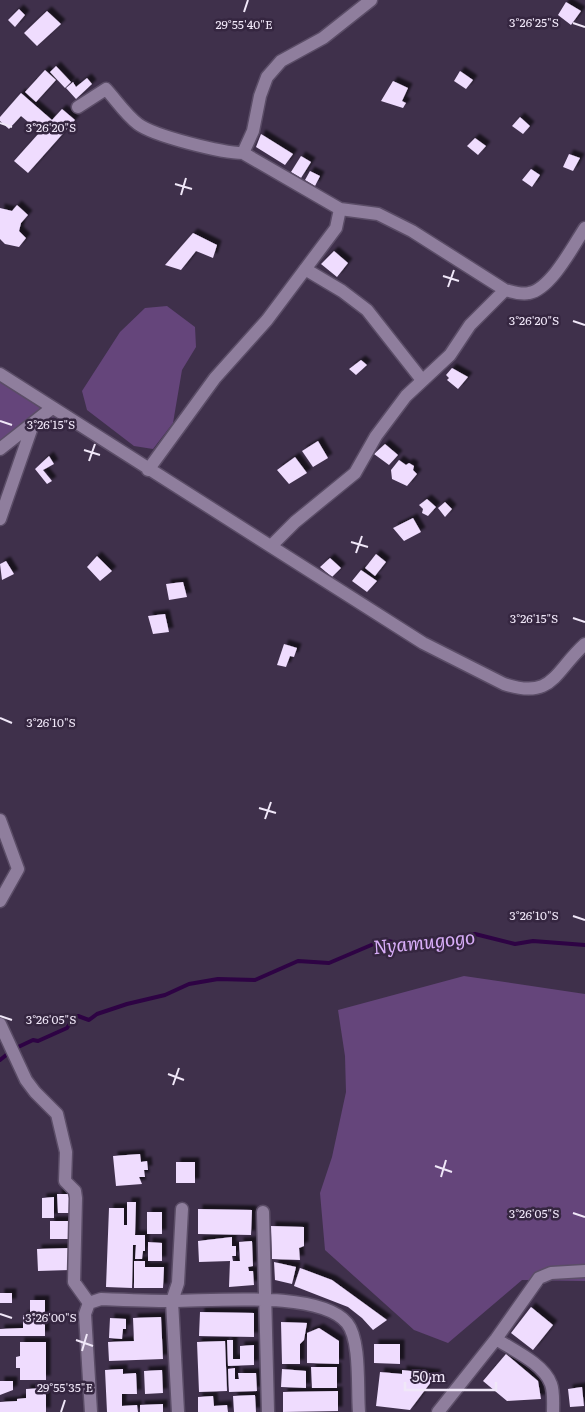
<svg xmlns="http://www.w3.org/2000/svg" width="585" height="1412" font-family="Literata,serif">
<defs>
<filter id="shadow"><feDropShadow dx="4.5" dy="-4.5" stdDeviation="1" flood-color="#0009"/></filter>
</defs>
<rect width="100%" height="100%" fill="#3f304b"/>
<path fill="#65457b" d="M 167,306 L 195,327 L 196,347 L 182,370 L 173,423 L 153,449 L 134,446 L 87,410 L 82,391 L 120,332 L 145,308 Z
M 0,374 L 64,414 L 46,420 L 0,454 Z
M 464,976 L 585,994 L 585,1281 L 522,1280 L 448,1343 L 414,1330 L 325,1250 L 320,1193 L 332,1157 L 346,1092 L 345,1056 L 338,1010 Z"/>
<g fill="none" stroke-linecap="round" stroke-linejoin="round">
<path stroke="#2e0344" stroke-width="4" d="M 16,1048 L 33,1040 L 38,1041 L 67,1028 L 74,1017 L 78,1016 L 89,1020 L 97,1014 L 127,1004 L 165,995 L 189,984 L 218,979 L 255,980 L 298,961 L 329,963 L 376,943 L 388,941 L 407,945 L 432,944 L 475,934 L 515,944 L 533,941 L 585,945
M 0,1060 L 10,1052"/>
</g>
<path fill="#efdcfe" filter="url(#shadow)" d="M 566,2 L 581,11 L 571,25 L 558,15 Z
M 19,9 L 25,15 L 15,27 L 8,20 Z
M 47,11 L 61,24 L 37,46 L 24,33 Z
M 56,66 L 71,82 L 65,88 L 50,72 Z
M 45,70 L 56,80 L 36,102 L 25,92 Z
M 460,71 L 473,80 L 466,89 L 454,81 Z
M 87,78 L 92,84 L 76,99 L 66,88 L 73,82 L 76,87 Z
M 393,81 L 408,88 L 402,101 L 406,103 L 403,108 L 381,101 Z
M 21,93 L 52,120 L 62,109 L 75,120 L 28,173 L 14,161 L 40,132 L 21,116 L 9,129 L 0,121 L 0,117 Z
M 520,117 L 530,126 L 523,134 L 512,126 Z
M 261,134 L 293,154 L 285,165 L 256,147 Z
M 475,138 L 486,146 L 478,155 L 467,146 Z
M 569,154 L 580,158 L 573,171 L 563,167 Z
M 301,156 L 311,162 L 301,178 L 291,172 Z
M 531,169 L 540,175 L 532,187 L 522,180 Z
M 310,171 L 320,176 L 315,186 L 305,180 Z
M 17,205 L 28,215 L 21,223 L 19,231 L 26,238 L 19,247 L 5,244 L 0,239 L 0,208 L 12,211 Z
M 193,233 L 217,245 L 213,258 L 196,251 L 181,270 L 165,265 Z
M 334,251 L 348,263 L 337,277 L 321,264 Z
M 361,360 L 367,365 L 356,375 L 349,369 Z
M 452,368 L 468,377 L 458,389 L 447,380 L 449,378 L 446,375 Z
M 318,441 L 328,458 L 313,467 L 302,451 Z
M 385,444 L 398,455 L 389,465 L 374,454 Z
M 49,456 L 54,464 L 43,470 L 52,481 L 47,484 L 35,469 Z
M 295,457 L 307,473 L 289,484 L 277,470 Z
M 399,460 L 406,465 L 409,463 L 414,466 L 413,470 L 417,474 L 407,486 L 392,479 L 391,470 Z
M 427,499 L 436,507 L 428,516 L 422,513 L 423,509 L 419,505 Z
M 445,502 L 452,509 L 445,517 L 438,508 Z
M 413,518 L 421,532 L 404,541 L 393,528 Z
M 376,554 L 386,562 L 375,576 L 365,568 Z
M 97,556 L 112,571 L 100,581 L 87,567 Z
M 330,558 L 341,568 L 332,577 L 320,567 Z
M 6,561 L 14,574 L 2,580 L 0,564 Z
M 361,570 L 377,581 L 367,592 L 352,581 Z
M 183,582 L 187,597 L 169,600 L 166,584 Z
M 165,614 L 169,632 L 153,634 L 148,616 Z
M 284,644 L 297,648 L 294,657 L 290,656 L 286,667 L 277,665 Z
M 140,1154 L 141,1162 L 147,1161 L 148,1170 L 144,1170 L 145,1177 L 139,1177 L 142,1184 L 116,1186 L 113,1156 Z
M 176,1162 L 195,1162 L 195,1183 L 176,1183 Z
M 57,1194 L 70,1194 L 70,1213 L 58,1213 Z
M 54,1197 L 54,1218 L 42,1218 L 42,1198 Z
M 127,1202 L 136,1202 L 135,1235 L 145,1235 L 145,1251 L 143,1251 L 142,1259 L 135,1259 L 136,1245 L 133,1245 L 132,1288 L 106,1287 L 109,1208 L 124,1208 L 124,1225 L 127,1225 Z
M 198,1209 L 252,1210 L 251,1235 L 198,1234 Z
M 147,1212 L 162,1212 L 162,1234 L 147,1234 Z
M 50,1221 L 71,1221 L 71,1239 L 50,1239 Z
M 271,1226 L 304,1227 L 304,1246 L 299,1248 L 300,1260 L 272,1259 Z
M 232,1237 L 232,1246 L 236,1246 L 236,1256 L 232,1256 L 233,1261 L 240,1261 L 239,1242 L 252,1241 L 253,1266 L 248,1267 L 249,1271 L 253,1271 L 254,1285 L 229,1287 L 230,1261 L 199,1262 L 198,1241 Z
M 148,1242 L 162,1243 L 162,1261 L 148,1261 Z
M 70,1248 L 70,1270 L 38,1271 L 37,1249 Z
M 134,1261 L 145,1261 L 145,1267 L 164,1267 L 163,1288 L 134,1288 Z
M 274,1262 L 296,1267 L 292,1284 L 275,1280 Z
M 300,1268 L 332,1280 L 387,1320 L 373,1330 L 362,1318 L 348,1307 L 294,1286 Z
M 0,1293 L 12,1293 L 12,1303 L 0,1303 Z
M 30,1300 L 45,1300 L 45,1336 L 0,1336 L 0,1329 L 23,1328 L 23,1315 L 30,1315 Z
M 531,1307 L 553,1325 L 533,1350 L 511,1333 Z
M 200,1312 L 254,1313 L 254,1337 L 199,1336 Z
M 161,1317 L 163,1359 L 109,1361 L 108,1342 L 134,1341 L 133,1318 Z
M 110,1318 L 126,1319 L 126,1329 L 123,1329 L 122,1339 L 109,1338 Z
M 281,1322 L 307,1323 L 304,1340 L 300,1344 L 300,1364 L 282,1364 Z
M 319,1328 L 339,1341 L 339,1364 L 307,1363 L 307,1333 Z
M 227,1340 L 233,1340 L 233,1359 L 240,1359 L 240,1346 L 254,1345 L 254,1365 L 228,1366 Z
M 225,1341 L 227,1391 L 199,1392 L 197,1342 Z
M 20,1342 L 46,1342 L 46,1380 L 20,1380 L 20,1368 L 16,1368 L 16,1357 L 20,1356 Z
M 374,1344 L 400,1344 L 400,1364 L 374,1363 Z
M 506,1354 L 538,1381 L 541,1399 L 507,1401 L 483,1381 Z
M 311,1367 L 337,1367 L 337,1388 L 312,1388 Z
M 235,1368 L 235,1379 L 239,1379 L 238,1373 L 256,1373 L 257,1391 L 229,1392 L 228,1369 Z
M 123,1369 L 123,1374 L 136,1373 L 137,1394 L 122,1394 L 122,1406 L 137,1405 L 138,1412 L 107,1412 L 105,1370 Z
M 282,1369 L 306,1371 L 306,1388 L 281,1387 Z
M 162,1370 L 163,1393 L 145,1394 L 144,1371 Z
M 402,1370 L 437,1374 L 410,1410 L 376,1406 L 380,1372 L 402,1374 Z
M 0,1381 L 13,1381 L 13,1390 L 0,1395 Z
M 582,1387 L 584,1406 L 570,1407 L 568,1389 Z
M 46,1388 L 46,1412 L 0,1412 L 0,1402 L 17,1401 L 17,1399 L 26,1398 L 26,1389 Z
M 338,1391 L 338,1411 L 283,1412 L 283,1392 Z
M 255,1395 L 256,1412 L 234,1412 L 233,1396 Z
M 213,1396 L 214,1406 L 227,1405 L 228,1412 L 198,1412 L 198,1397 Z
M 163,1404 L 163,1412 L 140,1412 L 140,1405 Z"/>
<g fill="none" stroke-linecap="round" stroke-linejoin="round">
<defs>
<path id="minor" d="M 371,0 L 323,38 L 281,61 L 267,77 L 260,96 L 253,131 L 243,153 L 340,209 L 378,214 L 412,231 L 505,290 C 513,292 521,295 529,293 C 551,289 573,246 585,228
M 78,107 L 106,89 C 116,100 126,115 138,124 C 154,136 222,153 243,153
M 305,269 L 342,291 L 367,310 L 422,380
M 0,374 L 423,643 L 504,684 C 553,700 554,672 585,644
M 0,449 L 52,408
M 148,470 L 215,378 L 267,320 L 336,228 L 340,209
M 0,519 L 33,424
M 271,546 L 295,522 L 355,473 L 376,436 L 406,396 L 450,355 L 470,325 L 505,290
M 0,820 L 18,869 L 0,901
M 0,1024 L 26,1080 L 35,1092 L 57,1114 L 66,1152 L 65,1181 L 75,1191 L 76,1198 L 74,1282 L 89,1303
M 263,1212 L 268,1412
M 496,1339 C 513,1350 544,1364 551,1384 C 554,1392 553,1403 553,1412
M 91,1412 L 85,1314 L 89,1303 L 101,1299 C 125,1300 149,1301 173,1301 C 213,1301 320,1290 347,1323 C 361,1340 357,1389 359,1412
M 178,1412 L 172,1301 L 178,1283 L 182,1209
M 438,1412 L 496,1339 L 539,1278 L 551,1273 L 585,1271"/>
</defs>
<use href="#minor" stroke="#5b4d67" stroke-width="15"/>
<use href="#minor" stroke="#8f7e9d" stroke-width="12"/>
</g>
<path fill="none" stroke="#f0e7f8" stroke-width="2" d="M 244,12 L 248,0M 573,23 L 585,27M 0,123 L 12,127M 175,184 L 192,189M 181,195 L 186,178M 443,276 L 459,281M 448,287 L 454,270M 573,321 L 585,325M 0,421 L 12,425M 84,450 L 100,455M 89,461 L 95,444M 351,542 L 368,547M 356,553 L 362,536M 573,618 L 585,622M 0,718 L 12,723M 259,808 L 276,813M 265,819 L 271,802M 573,916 L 585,920M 0,1016 L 12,1020M 168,1074 L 184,1080M 173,1085 L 179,1068M 435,1166 L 452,1172M 441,1177 L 446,1160M 573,1213 L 585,1217M 0,1314 L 12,1318M 76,1340 L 93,1346M 82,1351 L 87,1334M 61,1412 L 65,1400"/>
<g text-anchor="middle" stroke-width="5" stroke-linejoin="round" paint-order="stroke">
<g font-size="19" font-style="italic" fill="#d9aef9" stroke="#352640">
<text transform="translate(424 942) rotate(-6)" y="7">Nyamugogo</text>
</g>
</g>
<g font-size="12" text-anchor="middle" fill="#f0e7f8" stroke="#352640" stroke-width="5" stroke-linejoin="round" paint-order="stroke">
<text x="534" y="27">3°26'25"S</text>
<text x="244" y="29">29°55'40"E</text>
<text x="51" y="132">3°26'20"S</text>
<text x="534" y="325">3°26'20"S</text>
<text x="51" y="429">3°26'15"S</text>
<text x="534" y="623">3°26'15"S</text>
<text x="51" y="727">3°26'10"S</text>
<text x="534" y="920">3°26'10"S</text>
<text x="51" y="1024">3°26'05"S</text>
<text x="534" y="1218">3°26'05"S</text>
<text x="51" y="1322">3°26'00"S</text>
<text x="65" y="1392">29°55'35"E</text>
</g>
<path d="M405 1382v8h91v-8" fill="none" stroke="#f0e7f8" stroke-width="2.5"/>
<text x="412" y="1382" font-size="15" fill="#f0e7f8" stroke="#352640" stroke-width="4" paint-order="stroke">50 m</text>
</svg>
